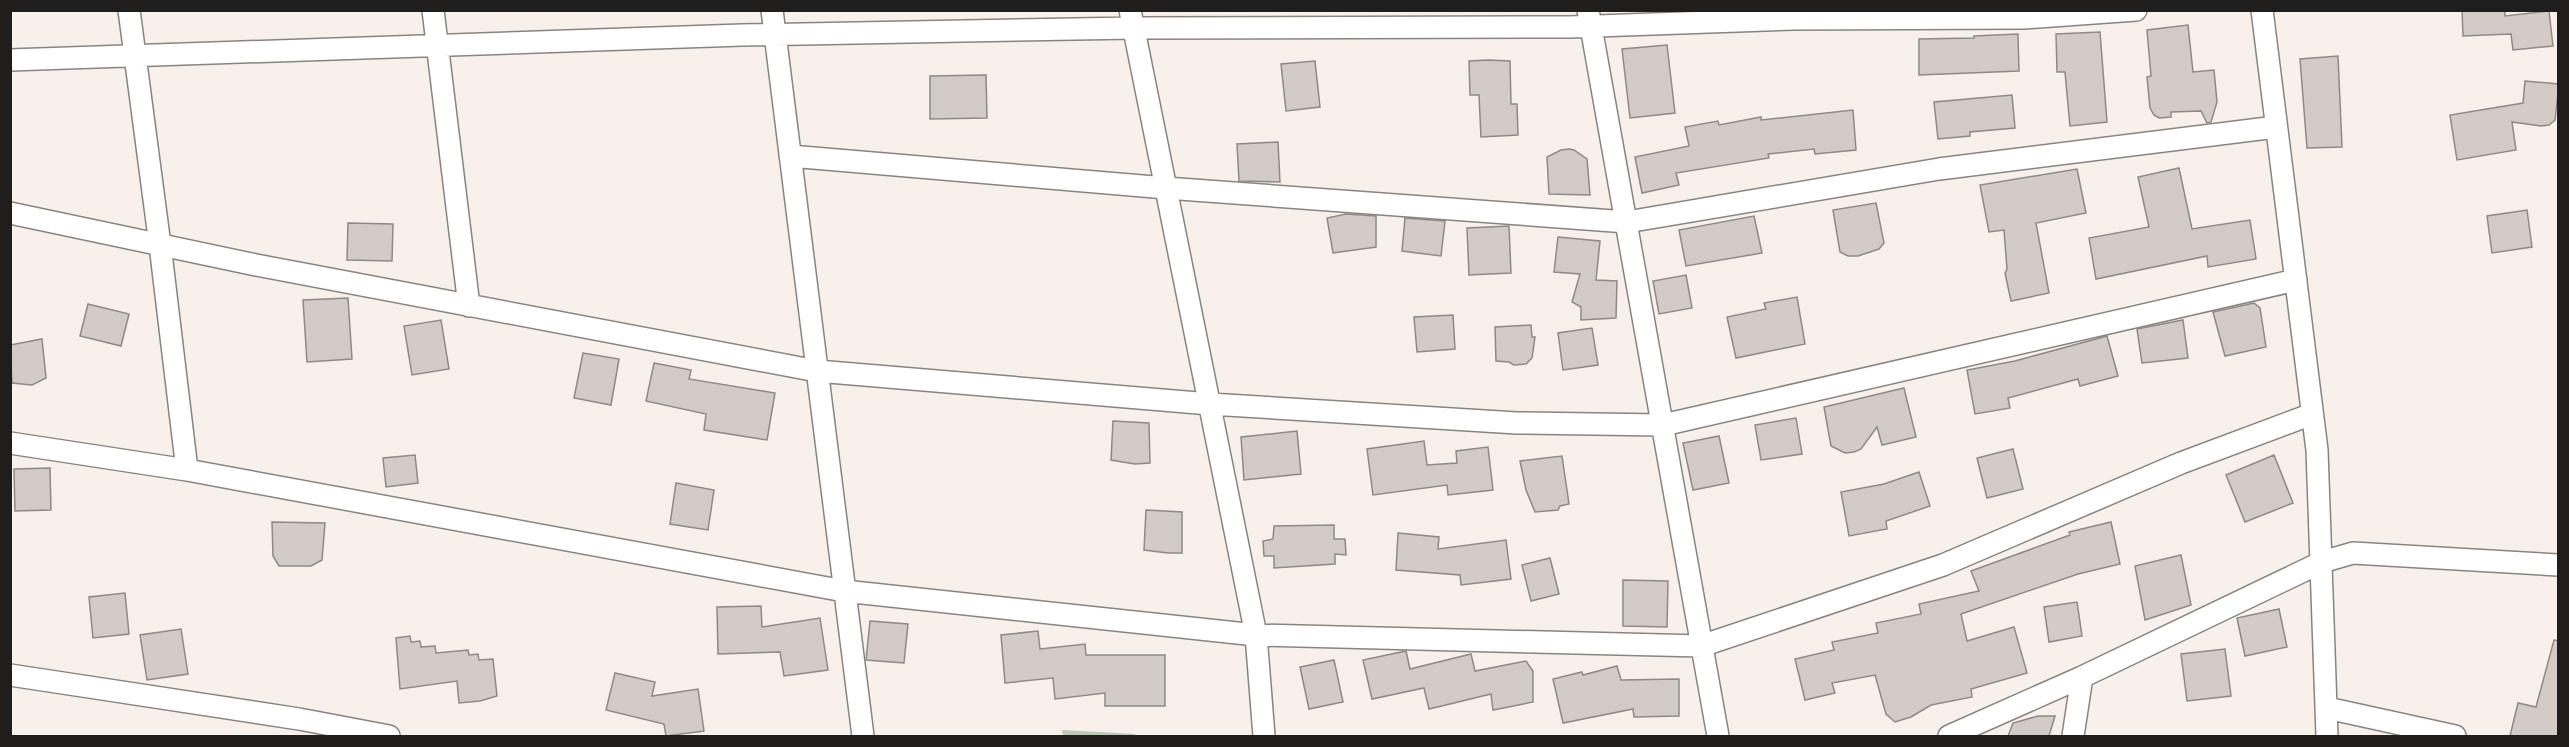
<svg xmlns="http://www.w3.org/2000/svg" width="2569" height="747" font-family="Lato,sans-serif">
<rect width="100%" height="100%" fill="#f7f0eb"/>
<path fill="#bccab5" d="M 1062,730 L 1135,734 L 1134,736 L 1063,736 Z"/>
<path fill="#d2cbc7" stroke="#908985" stroke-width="1.5" d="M 2462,10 L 2505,10 L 2505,16 L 2549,11 L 2553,46 L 2513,50 L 2511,34 L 2463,36 Z
M 2188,25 L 2193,72 L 2214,70 L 2217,102 L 2211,122 L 2207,123 L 2201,111 L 2171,112 L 2171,117 L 2159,118 L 2154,115 L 2150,108 L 2147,77 L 2151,76 L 2147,30 Z
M 2100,32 L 2107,122 L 2070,126 L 2065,72 L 2057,72 L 2056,34 Z
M 2018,34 L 2019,71 L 1919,75 L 1919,39 L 1974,38 L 1974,36 Z
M 1667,45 L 1675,113 L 1630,118 L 1622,49 Z
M 2338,56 L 2342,147 L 2307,148 L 2300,59 Z
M 1489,60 L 1510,61 L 1511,104 L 1517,104 L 1518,135 L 1481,137 L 1479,95 L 1470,95 L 1469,61 Z
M 1315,61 L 1320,107 L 1286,111 L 1281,64 Z
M 986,75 L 987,118 L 930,119 L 930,76 Z
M 2525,81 L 2559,84 L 2555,120 L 2549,125 L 2541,126 L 2512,122 L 2516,150 L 2457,160 L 2450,115 L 2523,103 Z
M 2012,95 L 2015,128 L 1970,132 L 1970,136 L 1938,139 L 1934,102 Z
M 1853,110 L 1856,150 L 1815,154 L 1814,149 L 1768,154 L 1769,158 L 1676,173 L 1679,185 L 1642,193 L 1635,157 L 1689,146 L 1685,127 L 1718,121 L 1719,125 L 1761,117 L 1761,120 Z
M 1278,142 L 1280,182 L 1239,181 L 1237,144 Z
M 1569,149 L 1574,150 L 1587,159 L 1590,195 L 1549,194 L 1547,157 L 1561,150 Z
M 2179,168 L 2192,229 L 2250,220 L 2256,259 L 2208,267 L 2207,256 L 2096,279 L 2089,238 L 2149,227 L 2138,177 Z
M 2077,169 L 2086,213 L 2036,223 L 2049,293 L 2011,301 L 2005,273 L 2007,269 L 2004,230 L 1989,232 L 1980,185 Z
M 1876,203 L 1884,243 L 1879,249 L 1858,256 L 1848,256 L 1840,252 L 1833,210 Z
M 2527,210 L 2532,247 L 2492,253 L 2487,216 Z
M 1346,214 L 1376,216 L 1376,247 L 1333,253 L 1327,218 Z
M 1754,216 L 1762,253 L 1686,266 L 1679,230 Z
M 1405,218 L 1445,221 L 1441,256 L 1402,251 Z
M 348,223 L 393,224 L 392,261 L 347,260 Z
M 1509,226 L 1511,273 L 1469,275 L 1467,228 Z
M 1558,237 L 1600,241 L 1596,280 L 1617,281 L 1616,318 L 1581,320 L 1581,307 L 1572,302 L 1580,274 L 1554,272 Z
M 1686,275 L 1692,308 L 1659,314 L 1653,281 Z
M 1797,297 L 1805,344 L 1736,358 L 1727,317 L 1766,309 L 1764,303 Z
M 348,298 L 352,359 L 307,362 L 303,300 Z
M 2254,303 L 2260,308 L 2266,347 L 2225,356 L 2213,312 Z
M 88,304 L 129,314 L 121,346 L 80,336 Z
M 1453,315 L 1455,349 L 1417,352 L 1414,317 Z
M 441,320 L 449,369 L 412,375 L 404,326 Z
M 2183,320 L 2188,358 L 2142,363 L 2137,329 Z
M 1531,325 L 1532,337 L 1535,337 L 1532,358 L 1526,364 L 1514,365 L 1509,362 L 1496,361 L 1495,327 Z
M 1592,328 L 1598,365 L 1563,370 L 1558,333 Z
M 2107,336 L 2118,376 L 2080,386 L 2078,379 L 2008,398 L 2010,408 L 1975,414 L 1967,370 L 2015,361 Z
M 42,339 L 46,378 L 32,385 L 12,383 L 10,345 Z
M 583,353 L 619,359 L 611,405 L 574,398 Z
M 654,363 L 691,370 L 689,379 L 775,393 L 767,440 L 704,430 L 706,414 L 646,401 Z
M 1904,388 L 1916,437 L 1882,445 L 1877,427 L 1861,449 L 1854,452 L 1845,453 L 1831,446 L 1824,407 Z
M 1796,418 L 1802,454 L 1761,460 L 1755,425 Z
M 1113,421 L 1149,423 L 1150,463 L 1135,464 L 1111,460 Z
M 1297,431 L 1301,474 L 1244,480 L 1241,437 Z
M 1719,436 L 1729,483 L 1693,490 L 1683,443 Z
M 1424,441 L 1427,465 L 1457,463 L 1456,451 L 1488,447 L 1493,490 L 1448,495 L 1447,485 L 1373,495 L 1367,449 Z
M 2013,449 L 2023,489 L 1987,498 L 1977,458 Z
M 415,455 L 418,483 L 386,487 L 383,458 Z
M 2274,455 L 2293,503 L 2245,522 L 2226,475 Z
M 1562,456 L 1569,504 L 1560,506 L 1558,510 L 1535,512 L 1526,490 L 1520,461 Z
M 50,468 L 51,510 L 15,511 L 14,469 Z
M 1919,472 L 1930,506 L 1886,521 L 1887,529 L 1849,536 L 1841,492 L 1884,484 Z
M 676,483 L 714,490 L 708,530 L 670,524 Z
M 1146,510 L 1182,512 L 1182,553 L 1168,553 L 1144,550 Z
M 272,522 L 325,523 L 322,560 L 311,566 L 279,566 L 273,556 Z
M 2111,522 L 2120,564 L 2078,574 L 1961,614 L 1967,641 L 2014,627 L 2027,673 L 1971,689 L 1972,697 L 1931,705 L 1911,717 L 1895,722 L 1886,714 L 1875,675 L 1832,683 L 1835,693 L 1805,700 L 1795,659 L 1834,650 L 1832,642 L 1878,633 L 1876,623 L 1921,614 L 1919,604 L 1979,591 L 1971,571 L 2070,535 L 2069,532 Z
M 1334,525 L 1334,539 L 1345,539 L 1346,555 L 1335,554 L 1335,564 L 1274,568 L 1274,556 L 1264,556 L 1263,541 L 1273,539 L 1274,526 Z
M 1398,533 L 1439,537 L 1438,549 L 1506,540 L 1511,579 L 1461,585 L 1460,575 L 1396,570 Z
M 2181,555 L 2191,605 L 2145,620 L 2135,566 Z
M 1550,558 L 1559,594 L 1531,601 L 1522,565 Z
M 1623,580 L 1668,581 L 1667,627 L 1623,626 Z
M 125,593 L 129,634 L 93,638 L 89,597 Z
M 2077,602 L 2082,636 L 2049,642 L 2044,607 Z
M 761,606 L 762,627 L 820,618 L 828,670 L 784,676 L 780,652 L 718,654 L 717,607 Z
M 2279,609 L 2287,647 L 2245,656 L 2237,618 Z
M 870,621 L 908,624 L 904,663 L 866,660 Z
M 181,629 L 188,674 L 147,680 L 140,635 Z
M 1038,631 L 1040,649 L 1085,644 L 1086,655 L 1165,655 L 1165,706 L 1105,706 L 1105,693 L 1055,699 L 1053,678 L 1005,683 L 1001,635 Z
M 410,636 L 411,642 L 420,641 L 421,647 L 435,646 L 436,653 L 468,650 L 469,655 L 478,654 L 479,660 L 493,659 L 497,696 L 480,701 L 459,703 L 457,681 L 400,689 L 396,638 Z
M 2554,640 L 2559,641 L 2559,736 L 2510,736 L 2518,703 L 2536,707 Z
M 2225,649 L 2231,696 L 2187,701 L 2181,654 Z
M 1406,651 L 1410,669 L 1471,654 L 1475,671 L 1526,661 L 1533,671 L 1533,702 L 1493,710 L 1491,694 L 1429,709 L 1424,688 L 1372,699 L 1363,660 Z
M 1334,660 L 1343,702 L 1309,709 L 1300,667 Z
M 1617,666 L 1621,680 L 1679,679 L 1679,716 L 1634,717 L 1633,709 L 1563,723 L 1553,679 L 1582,672 L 1583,675 Z
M 615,673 L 655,682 L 652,696 L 698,689 L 704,731 L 666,736 L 664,724 L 606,710 Z
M 2038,716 L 2055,716 L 2049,736 L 2008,736 L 2013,723 Z"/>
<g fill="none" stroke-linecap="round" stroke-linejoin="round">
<defs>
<path id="minor" d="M 129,10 L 160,245 L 187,470
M 433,10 L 469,306
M 772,10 L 863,736
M 1130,10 L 1256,635 L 1264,736
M 1588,10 L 1718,736
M 2262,10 L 2317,450 L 2327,736
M 10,60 L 742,35 L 1134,28 L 1569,27 L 1793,19 L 2024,18 L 2136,10
M 790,156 L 1166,188 L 1627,222 L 1939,169 L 2276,127
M 10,213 L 256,265 L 817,371 L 1210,404 L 1517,423 L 1663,425 L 2296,280
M 10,443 L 187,470 L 844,591 L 1256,635 L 1701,646 L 1943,565 L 2181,463 L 2312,414
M 10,675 L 299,719 L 389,736
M 2327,708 L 2455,736
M 1949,736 L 2082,677 L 2322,562 L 2353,553 L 2558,565
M 2073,736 L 2082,677"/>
</defs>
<use href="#minor" stroke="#8a8480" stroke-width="24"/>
<use href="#minor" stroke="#fff" stroke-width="21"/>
</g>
<rect width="2569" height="747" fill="none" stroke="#201e1c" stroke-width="24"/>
</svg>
